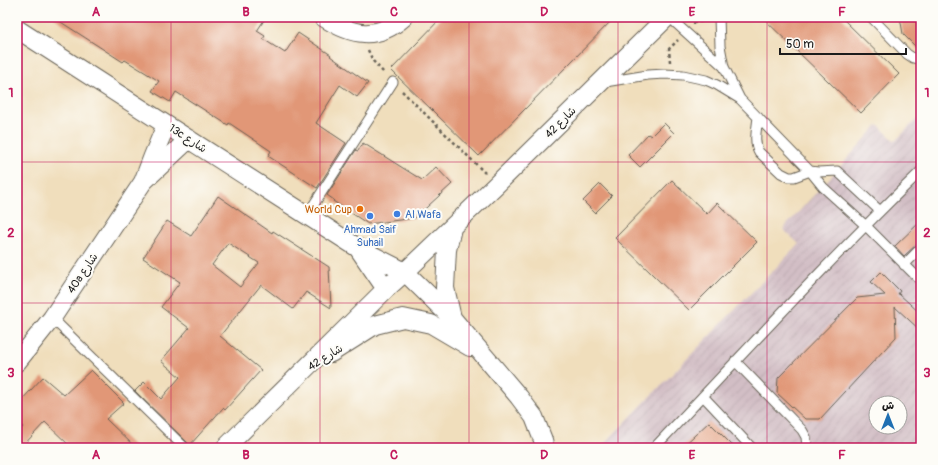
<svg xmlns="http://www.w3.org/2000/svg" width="938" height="465" font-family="Pangolin,'Playpen Sans Arabic',sans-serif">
<defs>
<pattern id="industrial-furrows" width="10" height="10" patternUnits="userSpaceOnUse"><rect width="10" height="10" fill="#d2bec5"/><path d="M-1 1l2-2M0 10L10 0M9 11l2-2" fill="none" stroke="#b4a3a9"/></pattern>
</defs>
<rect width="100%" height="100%" fill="#fdfcf7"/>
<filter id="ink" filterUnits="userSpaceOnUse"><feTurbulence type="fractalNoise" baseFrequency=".025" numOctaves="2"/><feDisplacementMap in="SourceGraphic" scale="8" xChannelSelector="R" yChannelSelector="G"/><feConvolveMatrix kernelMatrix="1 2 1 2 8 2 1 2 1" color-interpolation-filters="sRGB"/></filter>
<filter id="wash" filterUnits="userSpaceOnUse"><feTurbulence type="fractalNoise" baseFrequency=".012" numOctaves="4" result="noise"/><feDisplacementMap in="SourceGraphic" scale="16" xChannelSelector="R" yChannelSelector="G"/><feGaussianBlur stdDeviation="0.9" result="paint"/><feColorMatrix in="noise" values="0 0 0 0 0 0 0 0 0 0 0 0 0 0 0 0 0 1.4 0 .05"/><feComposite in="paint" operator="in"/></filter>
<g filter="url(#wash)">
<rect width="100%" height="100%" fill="#f0debc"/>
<path fill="url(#industrial-furrows)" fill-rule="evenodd" d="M 921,115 L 921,448 L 600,448 L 799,244 L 783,229 L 878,125 L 895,141 ZM 876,403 L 900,403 L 900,427 L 876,427 Z"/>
<g id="blocks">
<path fill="#e19777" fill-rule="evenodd" d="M 53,17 L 266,17 L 257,31 L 265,36 L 263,39 L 285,53 L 298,33 L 331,55 L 330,56 L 368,83 L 357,97 L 340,85 L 316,123 L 346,143 L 317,188 L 268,156 L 271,151 L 229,123 L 228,125 L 176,92 L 170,102 L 152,91 L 159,81 L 125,60 L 123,62 Z
M 442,17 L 615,17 L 479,156 L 391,70 Z
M 762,17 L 841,17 L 899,74 L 861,113 Z
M 900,17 L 912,17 L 921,26 L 921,52 L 903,34 Z
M 664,123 L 674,133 L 640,167 L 628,155 L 648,134 L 651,136 Z
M 363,143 L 422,180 L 436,167 L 452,184 L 415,218 L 368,224 L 333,201 L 334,200 L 327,195 L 356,150 L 358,151 Z
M 672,180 L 707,214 L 717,203 L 757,242 L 689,310 L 615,238 Z
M 600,184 L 612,196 L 595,213 L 583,201 Z
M 218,196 L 272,233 L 273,231 L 329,267 L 331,308 L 306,292 L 293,309 L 261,285 L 220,336 L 261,370 L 225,410 L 223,408 L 190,445 L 135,391 L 144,382 L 161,399 L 180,377 L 161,361 L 189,328 L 161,307 L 180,282 L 143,258 L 167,221 L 191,236 ZM 228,243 L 259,263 L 240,287 L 212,265 Z
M 921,221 L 921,242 L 917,244 L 904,256 L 895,246 Z
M 881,272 L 900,291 L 898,294 L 899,294 L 921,314 L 921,331 L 895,307 L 896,337 L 820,419 L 805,419 L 777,393 L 778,378 L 857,298 L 885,295 L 871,282 Z
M 91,370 L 124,403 L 106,419 L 136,448 L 72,448 L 45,422 L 21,448 L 17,448 L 17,433 L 23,427 L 17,422 L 17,405 L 43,377 L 64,395 Z
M 709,422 L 735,448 L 681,448 Z"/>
</g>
</g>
<g filter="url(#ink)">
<use href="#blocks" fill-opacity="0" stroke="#666054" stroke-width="1"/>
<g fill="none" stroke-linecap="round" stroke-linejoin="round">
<defs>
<path id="lane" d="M 669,17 L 724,67
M 719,17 L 720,46 L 724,67 L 740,99
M 871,17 L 907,54 L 913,58 L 921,60
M 605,82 L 648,75 L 665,74 L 683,75 L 706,80 L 717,85 L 740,99 L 810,171 L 823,187 L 866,226 L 921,281
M 758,117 C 757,128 753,142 759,152 L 781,173 L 789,177 L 794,177 L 810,171 L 818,172 L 837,171 L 880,211
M 307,215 L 393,82
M 904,265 L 921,248
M 52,318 L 185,448
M 735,361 L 802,430 L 806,437 L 807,448
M 703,396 L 752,448
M 654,448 C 742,355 829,260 921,171"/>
<path id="street" d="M 323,17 C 352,36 377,41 404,17
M 17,29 L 358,248 L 405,272 L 452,318 L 519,397 L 534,417 L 543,440 L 545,448
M 144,181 L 189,139
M 452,228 L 447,250 L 445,288 L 452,318
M 358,248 L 386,289
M 331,353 L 375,325 L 403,318 L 431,324 L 470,347
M 17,362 L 52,318 L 143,182 L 153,156 L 166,125
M 225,448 L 386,289 L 405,272 L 496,185 L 667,17"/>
</defs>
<use href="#lane" stroke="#666054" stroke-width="11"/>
<use href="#street" stroke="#666054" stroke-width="20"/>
<path stroke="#666054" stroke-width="2.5" stroke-dasharray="3 3" stroke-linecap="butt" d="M 693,23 L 708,20
M 368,50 L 373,61 L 384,73
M 670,62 L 669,49 L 678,40
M 402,91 L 485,173"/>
<use href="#lane" stroke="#fff" stroke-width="9"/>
<use href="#street" stroke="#fff" stroke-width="18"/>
</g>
</g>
<path fill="none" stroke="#c2185b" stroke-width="1" stroke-opacity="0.55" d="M 171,17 L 171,448M 320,17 L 320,448M 469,17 L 469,448M 618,17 L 618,448M 767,17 L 767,448M 17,162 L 921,162M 17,303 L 921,303"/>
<circle fill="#e8710a" stroke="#fdfcf7" stroke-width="1.5" cx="360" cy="209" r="4"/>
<g fill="#3f7fe0" stroke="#fdfcf7" stroke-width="1.5">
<circle cx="397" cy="214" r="4"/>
<circle cx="370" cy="216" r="4"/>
</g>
<g text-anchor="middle" stroke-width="4" stroke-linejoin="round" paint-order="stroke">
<g font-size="11" fill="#1c1c1c" stroke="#fdfcf7">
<text transform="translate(560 122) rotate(-45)" y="4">شارع 42</text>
<text transform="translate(188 138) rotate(33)" y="4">13c شارع</text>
<text transform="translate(82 273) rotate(-56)" y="4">40a شارع</text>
<text transform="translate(325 357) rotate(-32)" y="4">شارع 42</text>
</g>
<g font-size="11" fill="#c56008" stroke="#fdfcf7" text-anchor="end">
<text x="352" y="213">World Cup</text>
</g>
<g font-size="11" fill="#366cbe" stroke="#fdfcf7" text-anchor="start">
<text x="405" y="218">Al Wafa</text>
<text x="370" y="233" text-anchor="middle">Ahmad Saif<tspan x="370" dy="13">Suhail</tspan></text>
</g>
</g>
<rect width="938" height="465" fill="none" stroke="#fdfcf7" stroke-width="44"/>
<g transform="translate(888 415)"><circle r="19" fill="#fdfcf7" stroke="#a3a29f"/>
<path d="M0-3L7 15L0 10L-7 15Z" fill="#1f6fb2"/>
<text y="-6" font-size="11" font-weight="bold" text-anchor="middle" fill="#1c1c1c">ش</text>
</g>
<path d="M780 48v6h126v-6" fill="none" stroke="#1c1c1c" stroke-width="2"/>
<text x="786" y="48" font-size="12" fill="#1c1c1c" stroke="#fdfcf7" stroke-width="3" paint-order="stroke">50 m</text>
<rect x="22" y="22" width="894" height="421" fill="none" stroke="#c2185b" stroke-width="1.5"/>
<g font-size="13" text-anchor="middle" font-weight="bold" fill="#c2185b">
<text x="96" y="16">A</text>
<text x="246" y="16">B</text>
<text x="394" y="16">C</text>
<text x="544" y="16">D</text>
<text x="692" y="16">E</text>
<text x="842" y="16">F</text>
<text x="11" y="97">1</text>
<text x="927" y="97">1</text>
<text x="11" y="237">2</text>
<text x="927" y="237">2</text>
<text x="11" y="377">3</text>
<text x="927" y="377">3</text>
<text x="96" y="459">A</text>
<text x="246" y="459">B</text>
<text x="394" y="459">C</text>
<text x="544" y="459">D</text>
<text x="692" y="459">E</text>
<text x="842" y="459">F</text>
</g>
</svg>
